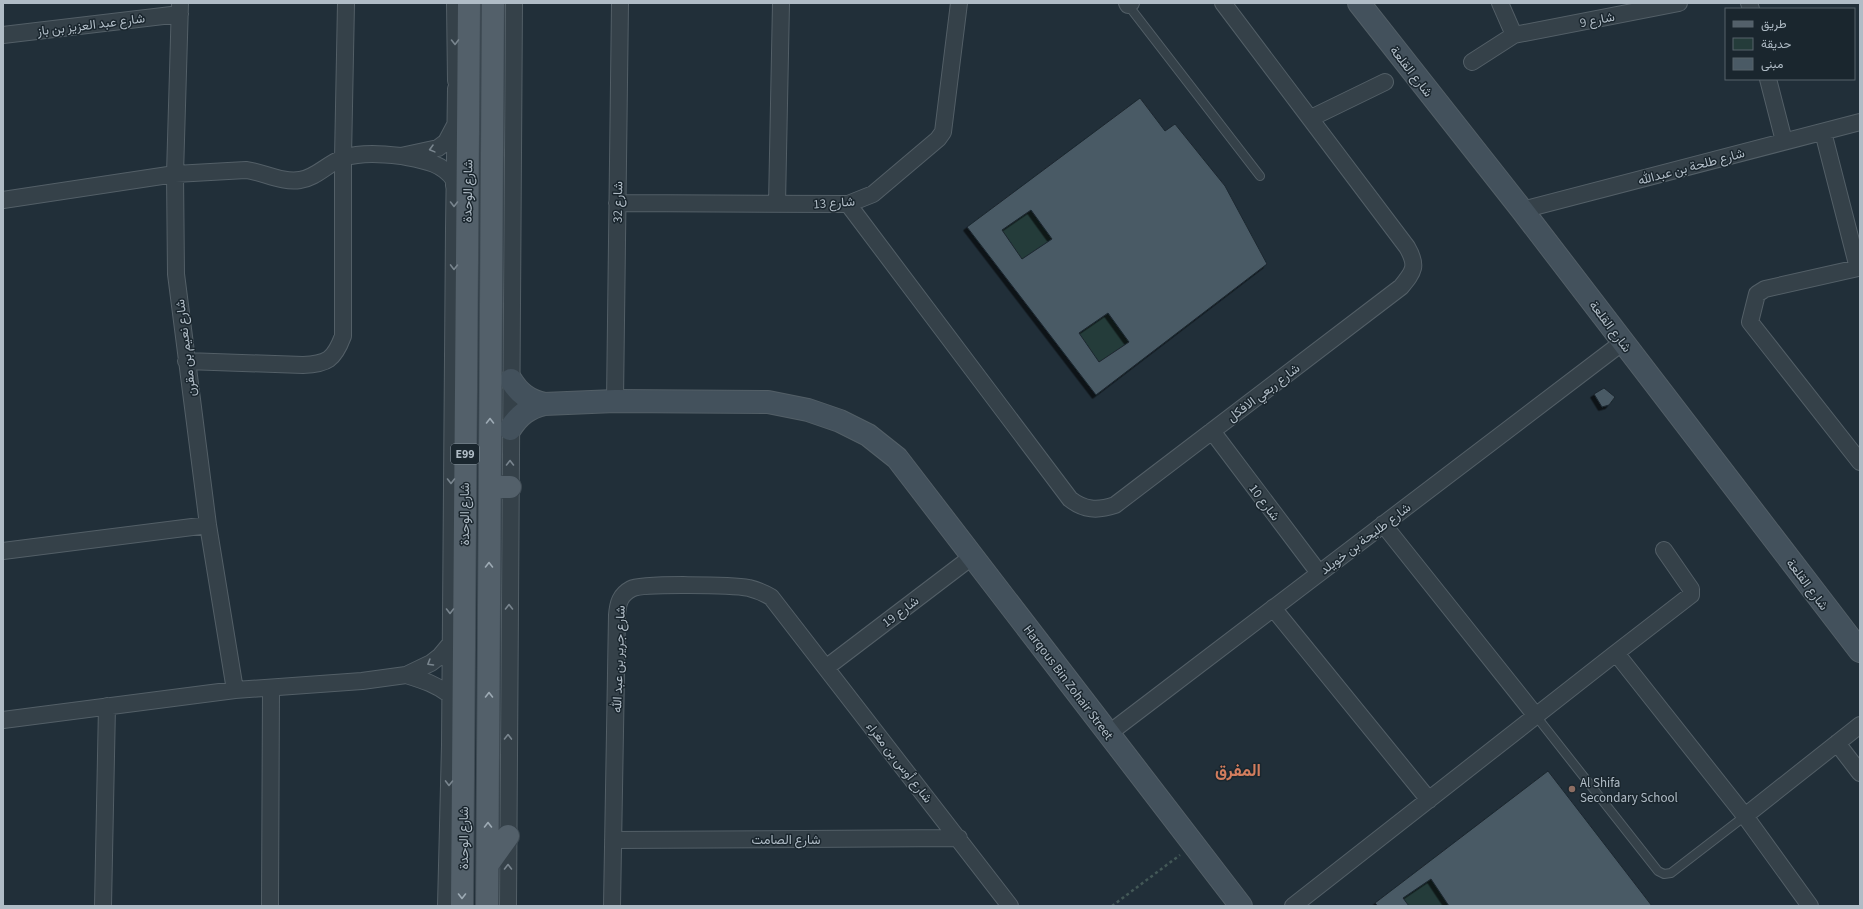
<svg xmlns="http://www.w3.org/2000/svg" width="1863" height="909" font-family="'Source Sans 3',Vazirmatn,sans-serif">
<defs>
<filter id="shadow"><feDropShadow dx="-3.5" dy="3.5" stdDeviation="0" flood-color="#0009"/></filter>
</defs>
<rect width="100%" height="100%" fill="#212f39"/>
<path fill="#243c3a" d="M 1031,210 L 1052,239 L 1022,259 L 1002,230 Z
M 1108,313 L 1129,342 L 1099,362 L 1079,333 Z
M 1431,879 L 1449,906 L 1409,906 L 1403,898 Z"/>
<path fill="#4a5a65" stroke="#1c2830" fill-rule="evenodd" filter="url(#shadow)" d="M 1140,98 L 1165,131 L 1175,124 L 1225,186 L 1267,264 L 1096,395 L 967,227 ZM 1031,210 L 1052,239 L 1022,259 L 1002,230 ZM 1108,313 L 1129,342 L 1099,362 L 1079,333 Z
M 1604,388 L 1615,397 L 1609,405 L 1602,407 L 1594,394 Z
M 1548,771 L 1652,906 L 1449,906 L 1431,879 L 1403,898 L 1409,906 L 1378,906 L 1375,903 Z"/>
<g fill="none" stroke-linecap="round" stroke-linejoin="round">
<defs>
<path id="lane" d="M 1128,5 L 1260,176
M 1536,716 L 1658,871 L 1664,874 L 1671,873 L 1745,816"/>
<path id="street" d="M 180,3 L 175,174 L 176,274 L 208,525 L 235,690
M 455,3 L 456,81
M 1127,3 L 1128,5 L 1131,3
M 1500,3 L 1514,35
M 1749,3 L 1751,9
M 3,35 L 180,14
M 1472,62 L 1514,35 L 1679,3
M 1768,79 L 1784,141
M 1311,118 L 1385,82
M 1823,132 L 1858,268 L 1765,289 L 1757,294 L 1750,322 L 1860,462
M 454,186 L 454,180 C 442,162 422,160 401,156 L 438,148 L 446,142 L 455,125
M 3,200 L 175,174 L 246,170 C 263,172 282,183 300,180 C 316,178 328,163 343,158 C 362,152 383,154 401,156
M 617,203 L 848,204 L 873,194 L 938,139 L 943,132 L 959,3
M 777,204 L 781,3
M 848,204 L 1070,499 C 1084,510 1097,511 1115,505 L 1401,287 C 1414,271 1418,266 1407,247 L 1223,3
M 1522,210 L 1860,122
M 458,237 L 454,228 L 456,89 L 465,65
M 186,361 L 303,365 C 327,364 334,360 343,336 L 343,158 L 346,3
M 615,401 L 620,3
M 1212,431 L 1319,573
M 1383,524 L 1536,716
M 1664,550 L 1691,589 L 1691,595 L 1616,653 L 1745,816 L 1810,906
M 3,551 L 208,525
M 1273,608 L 1429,800
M 827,667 L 973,556
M 406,675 C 422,680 436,684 450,695
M 3,720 L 235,690 L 362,681 L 406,675 L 431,663 L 440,656 L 450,644
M 1108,734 L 1623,342
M 1837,743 L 1860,773
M 1745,816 L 1860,725
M 613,840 L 959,838
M 103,906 L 107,706
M 270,906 L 271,688
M 446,906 L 450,745 L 454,228
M 508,906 L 514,3
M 612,906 L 617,615 C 618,603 620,595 631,589 C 642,583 733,585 749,588 C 757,590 764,593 771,597 L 1010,906
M 1293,906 L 1616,653"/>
<path id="secondary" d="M 1359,3 L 1522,210 L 1860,651
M 511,380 C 519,393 528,400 544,404
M 510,429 C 519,415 528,408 544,404 L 615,401 L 768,402 L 808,410 L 840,421 L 868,435 L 897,458 L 1241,906"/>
<path id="primary" d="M 490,487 L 510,487
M 488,864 L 508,836
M 462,906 L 469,3
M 487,906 L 493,3"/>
</defs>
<use href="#lane" stroke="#535f67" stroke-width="10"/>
<use href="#street" stroke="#535f67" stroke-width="18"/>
<use href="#secondary" stroke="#535f67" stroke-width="24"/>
<use href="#primary" stroke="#3e4a53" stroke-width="24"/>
<path stroke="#435857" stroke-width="2.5" stroke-dasharray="3 3" stroke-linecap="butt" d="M 1112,906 L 1180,855"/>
<use href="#lane" stroke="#354149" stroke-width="8"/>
<use href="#street" stroke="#354149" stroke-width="16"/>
<use href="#secondary" stroke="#43515c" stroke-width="22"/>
<use href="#primary" stroke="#53606a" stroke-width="22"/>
</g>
<defs><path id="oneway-chevron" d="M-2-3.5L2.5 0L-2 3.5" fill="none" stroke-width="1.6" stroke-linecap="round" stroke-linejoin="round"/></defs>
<g stroke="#79858e">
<use href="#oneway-chevron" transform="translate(455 42) rotate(89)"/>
<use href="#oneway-chevron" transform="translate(432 149) rotate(165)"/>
<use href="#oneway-chevron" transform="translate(454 204) rotate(90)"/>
<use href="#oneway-chevron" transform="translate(454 267) rotate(91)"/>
<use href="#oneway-chevron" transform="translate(510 463) rotate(-90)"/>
<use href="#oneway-chevron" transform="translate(451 481) rotate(90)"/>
<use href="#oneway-chevron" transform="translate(509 607) rotate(-90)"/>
<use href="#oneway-chevron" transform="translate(450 611) rotate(90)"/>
<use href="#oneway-chevron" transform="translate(430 663) rotate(149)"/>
<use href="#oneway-chevron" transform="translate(508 737) rotate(-89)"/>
<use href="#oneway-chevron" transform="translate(449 783) rotate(91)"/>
<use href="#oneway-chevron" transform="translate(508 867) rotate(-90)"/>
</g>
<g stroke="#9daab4">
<use href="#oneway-chevron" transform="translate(490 421) rotate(-90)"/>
<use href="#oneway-chevron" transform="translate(489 565) rotate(-90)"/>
<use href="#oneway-chevron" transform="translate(489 695) rotate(-90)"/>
<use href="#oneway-chevron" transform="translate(488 825) rotate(-90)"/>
<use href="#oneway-chevron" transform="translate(462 896) rotate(90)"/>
</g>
<circle fill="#8d6e63" stroke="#1a262e" stroke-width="1.5" cx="1572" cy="789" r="4"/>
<g text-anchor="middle" stroke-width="3" stroke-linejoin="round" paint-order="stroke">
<rect fill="#1a262e" stroke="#838f98" stroke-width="1" x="451" y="444" width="28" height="20" rx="3"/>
<g font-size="12" font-weight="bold" fill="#b0bcc6">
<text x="465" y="458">E99</text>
</g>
<g font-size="13" fill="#b0bcc6" stroke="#1a262e">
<text transform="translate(1597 19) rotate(-11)" y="5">شارع 9</text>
<text transform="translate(91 24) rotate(-7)" y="5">شارع عبد العزيز بن باز</text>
<text transform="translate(1412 71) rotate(52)" y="5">شارع القلعة</text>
<text transform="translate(1691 166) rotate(-15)" y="5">شارع طلحة بن عبدالله</text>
<text transform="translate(467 191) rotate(-89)" y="5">شارع الوحدة</text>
<text transform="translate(617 202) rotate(-89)" y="5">شارع 32</text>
<text transform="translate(834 202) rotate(-4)" y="5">شارع 13</text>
<text transform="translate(1611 326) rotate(53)" y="5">شارع القلعة</text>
<text transform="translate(185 348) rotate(-97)" y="5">شارع نعيم بن مقرن</text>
<text transform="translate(1263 392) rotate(-37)" y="5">شارع ربعي الافكل</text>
<text transform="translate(1265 502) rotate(53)" y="5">شارع 10</text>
<text transform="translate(464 514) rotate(-90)" y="5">شارع الوحدة</text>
<text transform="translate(1365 538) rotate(-37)" y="5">شارع طليحة بن خويلد</text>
<text transform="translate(1808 584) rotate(53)" y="5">شارع القلعة</text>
<text transform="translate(900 611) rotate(-37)" y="5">شارع 19</text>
<text transform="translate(618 659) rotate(-88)" y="5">شارع جرير بن عبد الله</text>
<text transform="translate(1069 682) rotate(53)" y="5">Harqous Bin Zohair Street</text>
<text transform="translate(900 762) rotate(52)" y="5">شارع أوس بن مغراء</text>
<text transform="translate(463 838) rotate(-90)" y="5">شارع الوحدة</text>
<text x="786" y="844">شارع الصامت</text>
</g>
<g font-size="13" fill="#b0bcc6" stroke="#1a262e" text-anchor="start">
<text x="1580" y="787">Al Shifa<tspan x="1580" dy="15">Secondary School</tspan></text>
</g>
<g font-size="17" font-weight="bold" fill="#d27d5e" stroke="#1a262e">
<text x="1238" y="776">المفرق</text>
</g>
</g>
<rect width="1863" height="909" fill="none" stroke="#b0bcc6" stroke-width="8"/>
<rect x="1725" y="8" width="130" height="72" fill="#1a262e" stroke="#56626b"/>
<rect x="1733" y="21" width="20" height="6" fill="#53606a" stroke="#56626b"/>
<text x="1761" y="28" font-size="12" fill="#b0bcc6">طريق</text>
<rect x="1733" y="38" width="20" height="12" fill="#243c3a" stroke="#56626b"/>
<text x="1761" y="48" font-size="12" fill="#b0bcc6">حديقة</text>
<rect x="1733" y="58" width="20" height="12" fill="#4a5a65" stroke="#56626b"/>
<text x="1761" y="68" font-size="12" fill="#b0bcc6">مبنى</text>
</svg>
